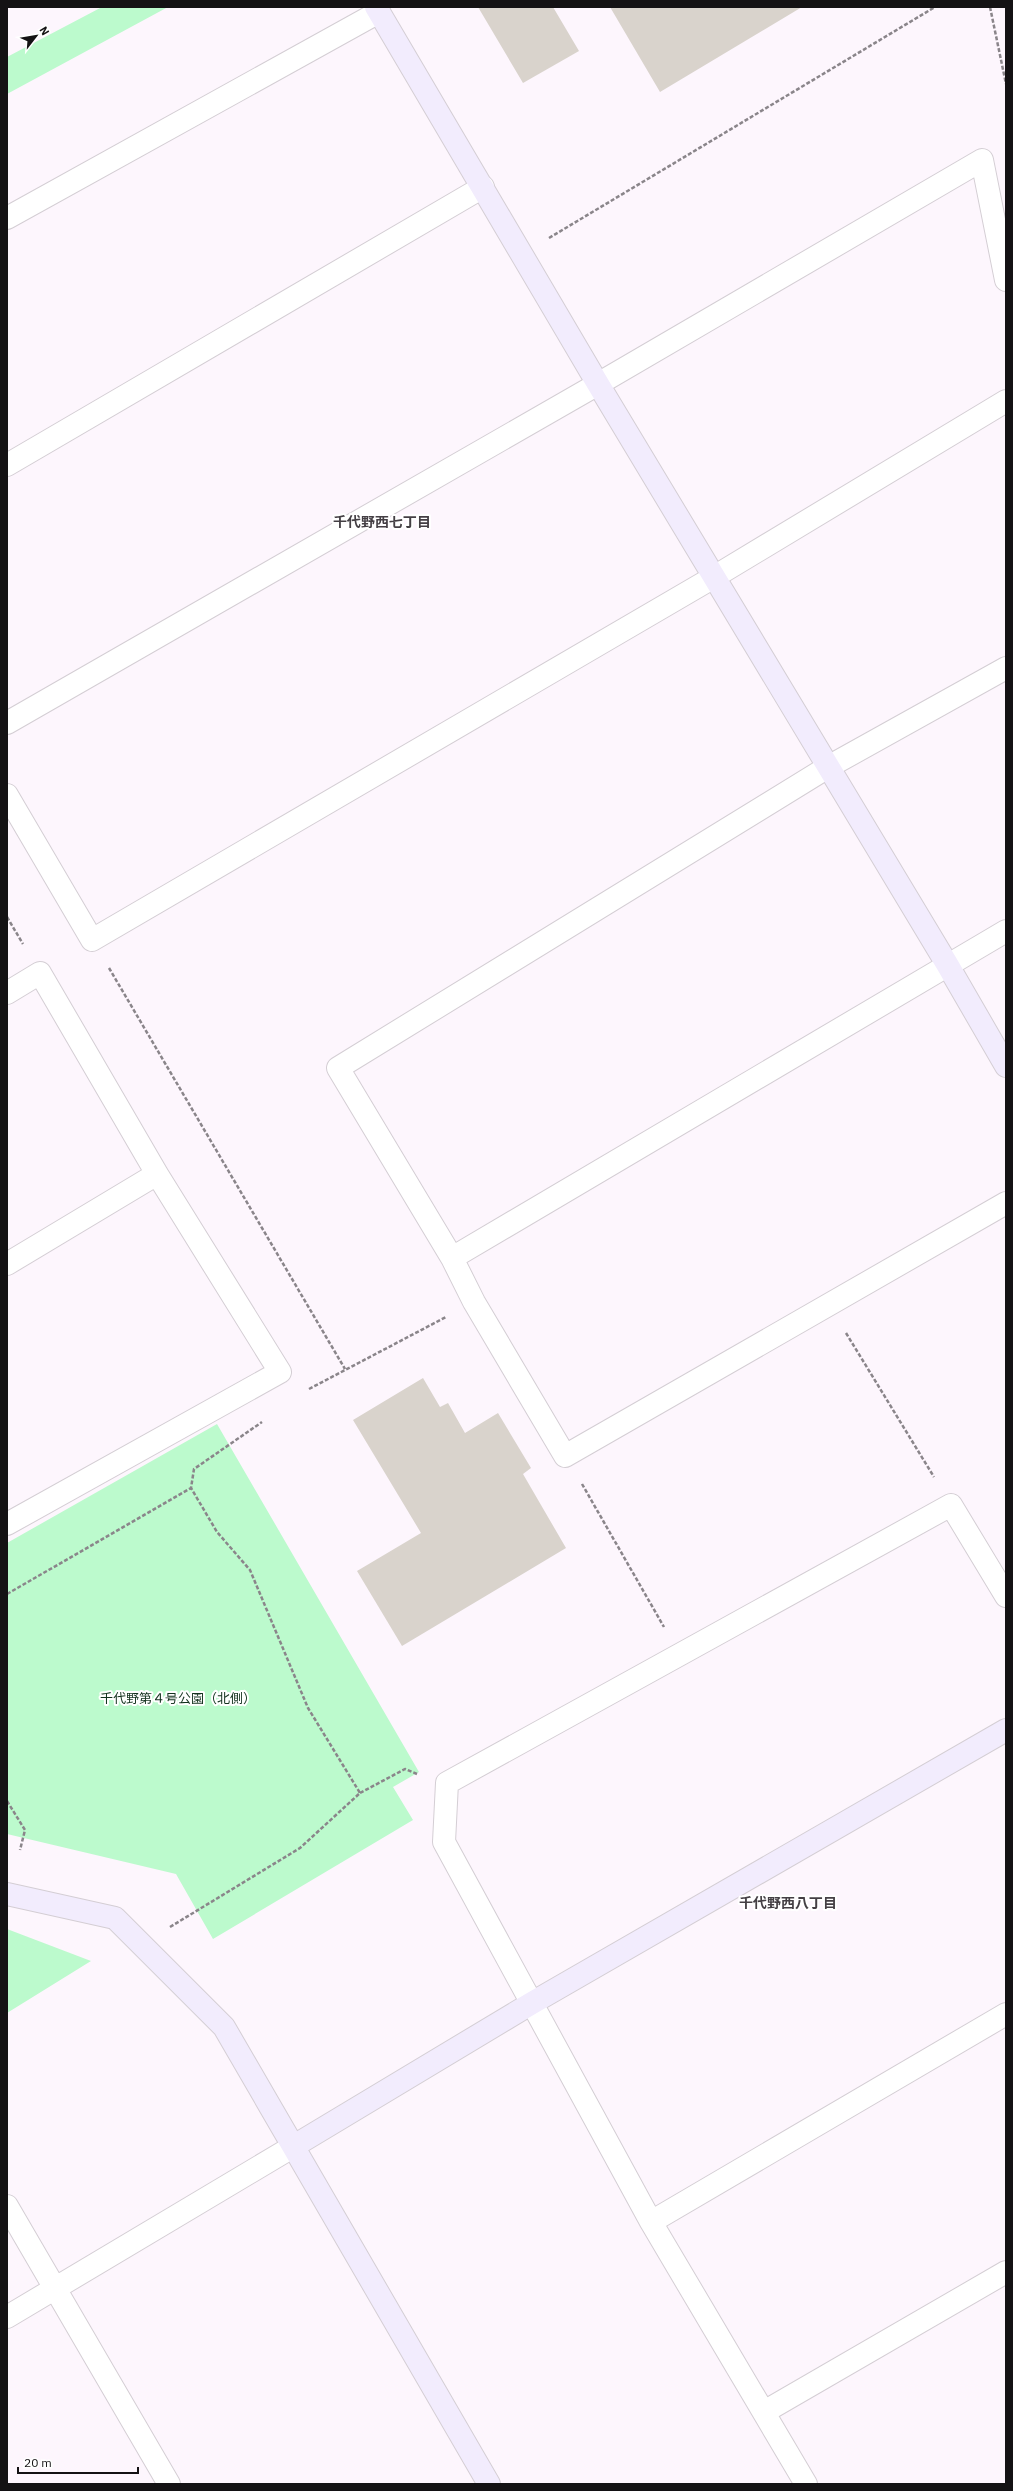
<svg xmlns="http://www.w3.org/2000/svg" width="1013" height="2491" font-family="'IBM Plex Sans','Noto Sans JP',sans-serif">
<rect width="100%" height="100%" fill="#fdf6fd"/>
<path fill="#bcfacd" d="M 102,7 L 168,7 L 7,94 L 7,57 Z
M 217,1424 L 419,1772 L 393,1787 L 413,1820 L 213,1939 L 176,1874 L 7,1834 L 7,1543 Z
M 7,1929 L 91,1961 L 7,2013 Z"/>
<path fill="#d9d3cc" d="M 478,7 L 553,7 L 579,51 L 523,83 Z
M 610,7 L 802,7 L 660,92 Z
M 423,1378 L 440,1407 L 448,1403 L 465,1433 L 498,1413 L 531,1468 L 523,1474 L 566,1548 L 402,1646 L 357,1571 L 421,1533 L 353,1420 Z"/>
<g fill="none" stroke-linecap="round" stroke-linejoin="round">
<defs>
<path id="street" d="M 7,218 L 379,12
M 7,465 L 483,187
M 1006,668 L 828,767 L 338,1068 L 452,1258 L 474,1302 L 565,1456 L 1006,1203
M 7,723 L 598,384 L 982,160 L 1006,280
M 7,795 L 92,940 L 714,577 L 1006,401
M 7,993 L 40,973 L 157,1174 L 280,1372 L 7,1524
M 452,1258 L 1006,931
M 7,1264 L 157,1174
M 7,2206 L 169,2484
M 651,2222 L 1006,2014
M 7,2317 L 294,2146
M 764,2412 L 1006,2272
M 806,2484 L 651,2222 L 444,1842 L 447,1783 L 951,1505 L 1006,1596"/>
<path id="secondary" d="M 376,7 L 598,384 L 947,964 L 1006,1066
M 7,1894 L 115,1918 L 224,2027 L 489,2484
M 294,2146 L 532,2003 L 1006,1730"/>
</defs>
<use href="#street" stroke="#d4ced4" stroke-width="24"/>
<use href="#secondary" stroke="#d4ced4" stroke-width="24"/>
<path stroke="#8a858a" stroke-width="2.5" stroke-dasharray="4 2" stroke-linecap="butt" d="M 990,7 L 1006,84
M 549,238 L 935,7
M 7,917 L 23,944
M 109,968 L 345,1369
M 846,1333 L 934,1477
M 309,1389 L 446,1317
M 582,1484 L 664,1627
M 7,1594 L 191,1488 L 194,1469 L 262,1422
M 360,1793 L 405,1769 L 417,1774
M 7,1801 L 25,1830 L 20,1850
M 170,1927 L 300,1848 L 360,1793 L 308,1708 L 250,1570 L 217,1532 L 191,1488"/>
<use href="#street" stroke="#fff" stroke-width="22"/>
<use href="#secondary" stroke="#f2ecfd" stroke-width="22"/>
</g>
<g text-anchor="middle" stroke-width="4" stroke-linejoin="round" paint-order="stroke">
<g font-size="13" fill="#12311d" stroke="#fff">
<text x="178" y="1703">千代野第４号公園（北側）</text>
</g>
<g font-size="14" font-weight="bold" fill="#443f44" stroke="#fff">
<text x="382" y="527">千代野西七丁目</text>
<text x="788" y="1908">千代野西八丁目</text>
</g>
</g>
<rect width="1013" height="2491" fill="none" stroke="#141214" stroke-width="16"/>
<g transform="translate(36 36) rotate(59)" stroke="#ffffff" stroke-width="3" paint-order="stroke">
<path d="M0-3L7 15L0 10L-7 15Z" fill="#141214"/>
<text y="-6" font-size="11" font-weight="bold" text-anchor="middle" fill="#141214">N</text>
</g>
<path d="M18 2467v6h120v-6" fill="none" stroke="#141214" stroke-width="2"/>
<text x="24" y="2467" font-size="12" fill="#141214" stroke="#ffffff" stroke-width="3" paint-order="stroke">20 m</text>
</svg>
